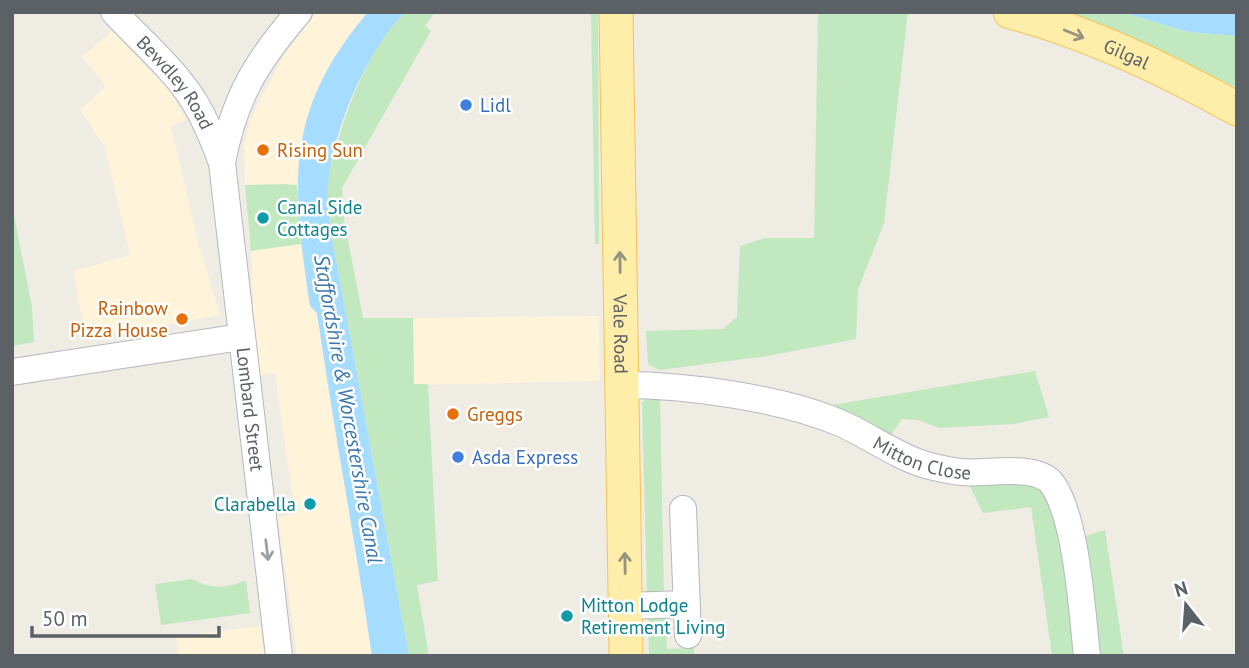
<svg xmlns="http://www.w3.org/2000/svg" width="1249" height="668" font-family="'PT Sans',sans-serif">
<rect width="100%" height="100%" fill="#efece4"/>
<path fill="#fff4da" d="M 316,12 L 368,12 L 318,87 L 305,123 L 297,172 L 297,185 L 245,185 L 244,144 L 250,120 L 283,57 Z
M 112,31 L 170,92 L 186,120 L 171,126 L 198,242 L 220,315 L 85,339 L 74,271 L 130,255 L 105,147 L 80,110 L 106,86 L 82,57 Z
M 301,244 L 310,306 L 317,313 L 337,446 L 357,550 L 372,656 L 297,656 L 278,517 L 295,514 L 275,374 L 260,375 L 254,330 L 251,251 Z
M 599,316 L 600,381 L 414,385 L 413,318 Z
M 260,626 L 264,656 L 179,656 L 176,637 Z"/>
<path fill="#c2e8c0" d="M 405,12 L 435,12 L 425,26 L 431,31 L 342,188 L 344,219 L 363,318 L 413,318 L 414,384 L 428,384 L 438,581 L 417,585 L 429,656 L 409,656 L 332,238 C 330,222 327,206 327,189 C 328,173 333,157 338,141 C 352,95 370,48 405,12 Z
M 591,12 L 598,12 L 599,244 L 595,244 Z
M 818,12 L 908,12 L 884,223 L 858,290 L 856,339 L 768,356 L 659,370 L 648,364 L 646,331 L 723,329 L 737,317 L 740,246 L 765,238 L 814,238 Z
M 1058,12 L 1121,12 L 1189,32 L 1237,36 L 1237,88 L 1160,52 Z
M 284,184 L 297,185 L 301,244 L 251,251 L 245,185 Z
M 12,205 L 32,307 L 34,342 L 12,346 Z
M 1035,371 L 1049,417 L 1014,424 L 939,428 L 918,420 L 902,419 L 884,445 L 826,406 Z
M 647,398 L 660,398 L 664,592 L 647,593 L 642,403 Z
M 963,472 L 1033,473 L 1072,540 L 1105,530 L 1124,656 L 1052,656 L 1031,507 L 983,513 Z
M 192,579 C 211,589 226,589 246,580 L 250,613 L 161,625 L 155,584 Z
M 648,617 L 665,617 L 667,649 L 694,648 L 694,656 L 649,656 Z"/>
<path fill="#a5dcff" d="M 368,12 L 405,12 C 366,52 333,129 328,184 C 326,202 330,220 332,238 L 409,656 L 372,656 C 355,541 334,428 317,313 L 310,306 C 292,185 283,112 368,12 Z
M 1121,12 L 1237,12 L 1237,36 L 1189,32 Z"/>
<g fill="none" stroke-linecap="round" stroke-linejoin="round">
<defs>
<g id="minor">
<path id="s1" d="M 114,12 C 140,40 171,66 192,98 C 205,118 214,141 222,163 L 279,656"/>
<path d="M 222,163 C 234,98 256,62 299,12"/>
<path d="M 12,372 L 241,337"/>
<path id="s2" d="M 622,385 C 686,385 782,398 840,423 C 868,435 898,457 926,465 C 937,468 951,471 962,472 C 986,475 1038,462 1053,485 C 1077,521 1082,611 1087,656"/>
<path d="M 683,509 L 688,635"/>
<path d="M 625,606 L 686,604"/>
</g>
<g id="major">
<path id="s3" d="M 616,12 L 626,656"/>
<path id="s4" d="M 1010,12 C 1085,31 1169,71 1237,109"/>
</g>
</defs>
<use href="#minor" stroke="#b5b8bc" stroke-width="28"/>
<use href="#major" stroke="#f7c256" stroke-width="35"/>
<use href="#minor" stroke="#fff" stroke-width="26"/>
<use href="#major" stroke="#ffedaa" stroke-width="33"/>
</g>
<defs><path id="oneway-shaft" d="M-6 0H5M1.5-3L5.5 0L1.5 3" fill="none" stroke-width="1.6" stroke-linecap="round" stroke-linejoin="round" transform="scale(1.75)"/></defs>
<g stroke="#95927e">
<use href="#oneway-shaft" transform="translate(1074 34) rotate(22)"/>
<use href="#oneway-shaft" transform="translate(620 262) rotate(-91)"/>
<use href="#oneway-shaft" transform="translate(625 563) rotate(-91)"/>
</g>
<use stroke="#9da0a3" href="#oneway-shaft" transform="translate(267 550) rotate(83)"/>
<g fill="#3f7fe0" stroke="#fff" stroke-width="2.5">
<circle cx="466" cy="105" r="7"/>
<circle cx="458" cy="457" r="7"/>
</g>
<g fill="#e8710a" stroke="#fff" stroke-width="2.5">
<circle cx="263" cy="150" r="7"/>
<circle cx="182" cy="319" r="7"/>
<circle cx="453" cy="414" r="7"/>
</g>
<g fill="#0f9aa8" stroke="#fff" stroke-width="2.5">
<circle cx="263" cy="218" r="7"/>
<circle cx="310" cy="504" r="7"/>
<circle cx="567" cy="616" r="7"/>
</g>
<g text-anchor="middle" stroke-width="5" stroke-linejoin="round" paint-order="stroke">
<g font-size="19" fill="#5c6166" stroke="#fff">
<text dy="7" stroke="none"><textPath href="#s4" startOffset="124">Gilgal</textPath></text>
<text dy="7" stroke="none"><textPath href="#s1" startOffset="94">Bewdley Road</textPath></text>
<text dy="7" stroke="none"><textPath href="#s3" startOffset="322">Vale Road</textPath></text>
<text dy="7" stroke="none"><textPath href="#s1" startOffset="436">Lombard Street</textPath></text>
<text dy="7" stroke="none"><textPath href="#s2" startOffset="313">Mitton Close</textPath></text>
</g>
<g font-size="19" fill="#366cbe" stroke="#fff" text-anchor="start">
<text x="480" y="112">Lidl</text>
<text x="472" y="464">Asda Express</text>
</g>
<g font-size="19" fill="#c56008" stroke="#fff" text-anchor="start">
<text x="277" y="157">Rising Sun</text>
<text x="168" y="315" text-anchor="end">Rainbow<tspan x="168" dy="22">Pizza House</tspan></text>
<text x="467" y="421">Greggs</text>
</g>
<g font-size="19" fill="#0d838f" stroke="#fff" text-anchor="start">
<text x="277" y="214">Canal Side<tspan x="277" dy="22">Cottages</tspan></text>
<text x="296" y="511" text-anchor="end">Clarabella</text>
<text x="581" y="612">Mitton Lodge<tspan x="581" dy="22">Retirement Living</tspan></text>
</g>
<g font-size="21" font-style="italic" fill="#3a78ad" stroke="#fff">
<text transform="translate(348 409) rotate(80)" y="7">Staffordshire &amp; Worcestershire Canal</text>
</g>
</g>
<rect width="1249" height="668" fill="none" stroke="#5c6166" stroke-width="28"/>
<g transform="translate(1186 605) rotate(343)" stroke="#ffffff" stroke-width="5" paint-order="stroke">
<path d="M0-5L12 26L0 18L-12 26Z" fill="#5c6166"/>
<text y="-10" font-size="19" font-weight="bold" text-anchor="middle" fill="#5c6166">N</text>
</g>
<path d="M32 626v10h187v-10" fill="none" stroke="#5c6166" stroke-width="3.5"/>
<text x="42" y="626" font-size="21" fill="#5c6166" stroke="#ffffff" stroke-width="5" paint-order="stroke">50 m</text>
</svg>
